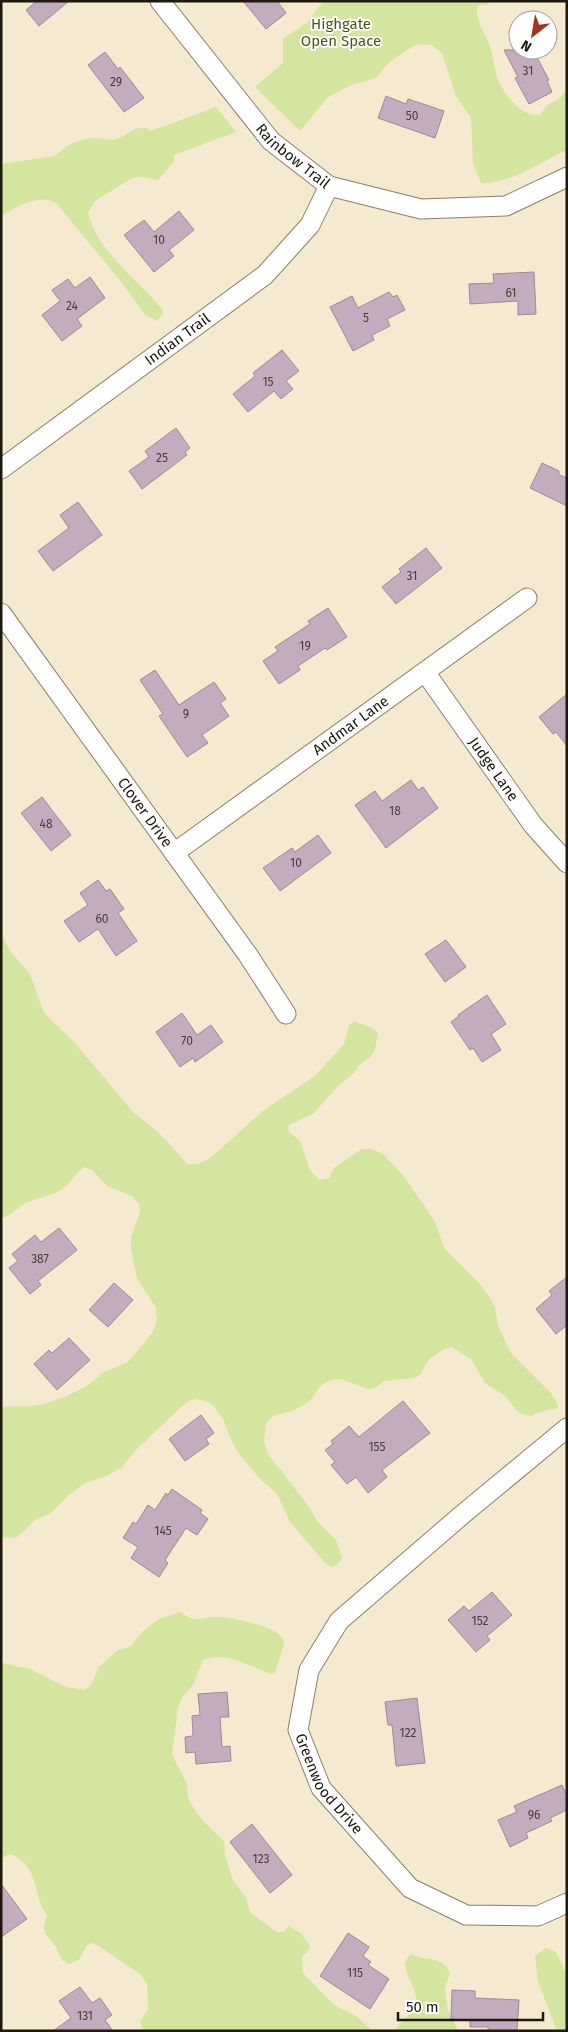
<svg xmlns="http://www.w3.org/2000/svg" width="568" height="2032" font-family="'Fira Sans',sans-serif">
<rect width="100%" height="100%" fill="#f5eacf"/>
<path fill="#d3e59e" d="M 323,1 L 491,1 L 486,5 L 480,5 L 477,7 C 476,21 484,31 489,43 C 493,54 494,66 497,77 C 502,92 523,120 541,114 L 547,105 L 559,99 L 567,89 L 567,150 C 538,163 513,183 481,183 L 473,164 L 471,118 L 456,96 L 442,53 L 431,45 L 421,44 L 415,45 L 389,62 L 376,78 L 351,85 L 328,97 L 300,131 L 255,87 L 283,63 L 283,39 L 308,22 Z
M 216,107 L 236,132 L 174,155 L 174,161 L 158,180 L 141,177 L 132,178 L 95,201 L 88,213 C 99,254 137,278 162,309 L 163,313 L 158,321 L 146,316 L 119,279 L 56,203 C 39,193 18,206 1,216 L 1,164 L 55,156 C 63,146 83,137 96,138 C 103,138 109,141 116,139 C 130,136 135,121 151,131 Z
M 1,933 L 10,951 L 30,974 L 43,1010 L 49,1018 L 74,1042 L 135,1114 C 156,1128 171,1145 187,1164 L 198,1164 L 209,1159 L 264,1110 L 315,1076 L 344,1044 L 349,1026 L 354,1021 L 372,1028 L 378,1033 L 375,1049 L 372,1055 L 358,1066 L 355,1072 L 337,1087 L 313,1114 L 289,1125 L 288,1131 L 300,1141 L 310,1170 L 319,1180 L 329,1178 L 334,1168 L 362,1149 L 372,1149 L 384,1155 L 402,1174 L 428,1211 L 436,1224 L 444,1248 L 479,1283 L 490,1298 L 495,1307 L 498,1326 L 511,1353 L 551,1393 L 558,1404 L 558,1408 L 540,1412 L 531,1416 L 524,1415 L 517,1411 L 505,1396 L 485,1383 L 471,1359 L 451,1347 L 443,1350 L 429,1359 L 420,1375 L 414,1378 L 384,1381 L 375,1388 L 368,1389 L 341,1379 L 330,1380 L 320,1386 L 310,1401 L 292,1411 L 273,1416 L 266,1423 L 264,1441 L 268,1454 L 310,1508 L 317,1521 L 336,1540 L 342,1558 L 338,1564 L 332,1567 L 326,1564 L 290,1522 L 277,1494 L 260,1479 L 237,1451 L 229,1435 L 223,1419 L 213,1405 L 206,1401 L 195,1399 L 189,1401 L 181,1407 L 136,1450 L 121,1468 L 106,1476 L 85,1483 L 70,1494 L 51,1513 L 34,1521 L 16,1538 L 1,1537 L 1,1407 L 18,1406 L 25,1407 L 45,1404 L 67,1396 L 90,1384 L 102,1373 L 128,1362 L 152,1333 L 155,1326 L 157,1319 L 156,1308 L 137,1278 L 131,1249 L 131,1237 L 140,1212 L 139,1204 L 132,1196 L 107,1186 L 92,1170 L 85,1167 L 82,1169 C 74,1174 71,1183 64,1188 C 52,1197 37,1197 24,1204 C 16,1209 11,1216 1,1218 Z
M 180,1612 C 184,1615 189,1618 194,1619 C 201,1620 210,1617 217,1617 C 231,1617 282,1627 284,1642 C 284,1645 277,1668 275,1672 L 272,1674 C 249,1667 227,1650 203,1660 L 193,1685 L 182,1698 L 178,1708 L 172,1755 L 187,1784 L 188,1798 L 193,1807 L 203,1821 L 224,1841 L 225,1855 L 233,1881 L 246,1897 L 250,1912 L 278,1933 L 285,1931 L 289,1926 L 301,1933 L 310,1946 L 307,1952 L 302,1957 L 303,1973 L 334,2005 L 356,2016 L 373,2031 L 143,2031 L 140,2022 L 148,2009 L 147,1984 L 141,1975 L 94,1943 L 87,1945 L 79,1960 L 69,1964 L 62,1960 L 56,1947 L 45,1933 L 44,1926 L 47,1916 C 45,1911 41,1907 40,1902 C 35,1885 34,1869 18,1858 C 11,1853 8,1854 1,1859 L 1,1663 L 30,1669 L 66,1687 L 85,1690 L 91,1685 L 99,1667 L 118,1650 L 130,1647 L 144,1630 L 159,1619 Z
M 546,1948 L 556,1952 L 567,1975 L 567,2031 L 557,2031 L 538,1981 L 535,1956 Z
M 411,1954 C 428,1963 441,1954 450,1973 L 445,1989 L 447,2007 L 458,2031 L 394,2031 C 401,2022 417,2010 416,1998 C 416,1983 396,1967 411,1954 Z"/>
<path fill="#c4acbf" stroke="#9e889a" d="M 37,1 L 69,1 L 39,26 L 26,10 Z
M 243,1 L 277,1 L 286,13 L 266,29 Z
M 504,50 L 533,50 L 549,80 L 547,81 L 552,92 L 529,104 L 515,78 L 518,77 Z
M 105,52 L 118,69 L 120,67 L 144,98 L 124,112 L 88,65 Z
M 386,96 L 406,104 L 408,99 L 444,111 L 435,138 L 378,118 Z
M 179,211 L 194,230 L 169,250 L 174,256 L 154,272 L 124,235 L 144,220 L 154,232 Z
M 534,272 L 536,314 L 518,315 L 518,301 L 470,304 L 469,284 L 494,283 L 493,274 Z
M 90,277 L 105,298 L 77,319 L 82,326 L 62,341 L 42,315 L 60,301 L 52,290 L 68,279 L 75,288 Z
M 389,292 L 393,297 L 397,295 L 405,310 L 387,319 L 390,326 L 372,335 L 374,340 L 353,351 L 330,307 L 352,296 L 358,308 Z
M 282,350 L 299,371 L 286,381 L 293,389 L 281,399 L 274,391 L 248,412 L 233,394 L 255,376 L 253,373 Z
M 176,428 L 190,448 L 185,452 L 187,455 L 142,489 L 129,471 L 149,457 L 145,451 Z
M 542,463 L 559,471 L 559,475 L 567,478 L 567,506 L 530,488 Z
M 78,502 L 102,535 L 53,571 L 38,551 L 69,528 L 60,515 Z
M 426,548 L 442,568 L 396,604 L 382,587 L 401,572 L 399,569 Z
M 328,608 L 347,637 L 327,650 L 325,648 L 298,666 L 300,670 L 279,684 L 263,661 L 278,651 L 275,647 L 310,624 L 308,621 Z
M 155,670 L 179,705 L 214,682 L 226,699 L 220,703 L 229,716 L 202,735 L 208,743 L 187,757 L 159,716 L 163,714 L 140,680 Z
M 567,694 L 567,746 L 556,732 L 553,734 L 539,717 Z
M 411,780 L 418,790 L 423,787 L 438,808 L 386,848 L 355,805 L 375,791 L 382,801 Z
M 42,797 L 71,835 L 51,851 L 21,813 Z
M 318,835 L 331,853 L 280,891 L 263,868 L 292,848 L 295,852 Z
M 98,880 L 106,891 L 110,889 L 124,909 L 118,913 L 137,941 L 116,956 L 98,929 L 79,942 L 64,921 L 88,905 L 80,893 Z
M 446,940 L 466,967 L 445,982 L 425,954 Z
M 487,995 L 506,1024 L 491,1034 L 501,1050 L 482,1062 L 473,1048 L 470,1050 L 451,1022 L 459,1016 L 458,1015 Z
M 182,1013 L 197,1035 L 211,1025 L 223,1042 L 195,1062 L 193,1058 L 180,1067 L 156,1032 Z
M 59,1228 L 77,1250 L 38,1281 L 41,1285 L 30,1294 L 9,1268 L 18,1261 L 12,1254 L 35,1235 L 41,1242 Z
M 567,1277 L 567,1325 L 556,1334 L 536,1309 L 552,1295 L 549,1291 Z
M 114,1283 L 133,1300 L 108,1327 L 89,1310 Z
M 69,1338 L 90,1360 L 57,1390 L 34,1364 L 49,1350 L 52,1353 Z
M 403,1401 L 430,1433 L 382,1470 L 387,1477 L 368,1493 L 356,1477 L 347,1484 L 331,1465 L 335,1462 L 325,1450 L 333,1444 L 331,1441 L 349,1426 L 359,1437 Z
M 201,1415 L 214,1433 L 206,1439 L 209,1444 L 185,1461 L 169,1439 Z
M 172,1489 L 202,1510 L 200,1513 L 208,1519 L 197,1535 L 186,1528 L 165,1560 L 168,1563 L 159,1577 L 131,1558 L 138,1547 L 123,1538 L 133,1522 L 136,1524 L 148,1505 L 155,1510 L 166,1493 L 168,1495 Z
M 492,1592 L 512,1615 L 487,1636 L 490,1640 L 476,1652 L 448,1620 L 464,1606 L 469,1611 Z
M 227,1692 L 229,1717 L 220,1717 L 222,1747 L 230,1746 L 231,1761 L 196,1764 L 195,1752 L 186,1753 L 185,1737 L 193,1736 L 192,1716 L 200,1715 L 198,1694 Z
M 417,1698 L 425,1763 L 396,1766 L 392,1725 L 388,1725 L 385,1702 Z
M 562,1785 L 567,1796 L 567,1810 L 550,1818 L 552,1821 L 526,1833 L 528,1838 L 510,1847 L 498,1820 L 517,1812 L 514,1806 Z
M 252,1824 L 292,1875 L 270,1893 L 230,1842 Z
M 1,1884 L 27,1919 L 1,1937 Z
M 348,1933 L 369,1947 L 363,1956 L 371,1962 L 368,1965 L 389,1979 L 370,2009 L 320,1976 Z
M 80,1987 L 92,2003 L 100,1998 L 112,2015 L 105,2020 L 113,2031 L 53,2031 L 71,2018 L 59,2001 Z
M 452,1990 L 475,1991 L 475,1998 L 519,2000 L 517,2031 L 488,2031 L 488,2027 L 470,2027 L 470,2020 L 451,2019 Z"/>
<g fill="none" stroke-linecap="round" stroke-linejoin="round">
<defs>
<g id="minor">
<path id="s1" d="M 160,1 L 271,141 L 329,186 L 421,209 L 506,206 L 567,177"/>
<path id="s2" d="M 1,469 L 265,275 L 310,225 L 329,186"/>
<path id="s3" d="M 1,613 L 248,955 L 286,1014"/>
<path id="s4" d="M 425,672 L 533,825 L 567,863"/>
<path id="s5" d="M 174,853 L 527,598"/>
<path id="s6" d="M 567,1428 L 463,1514 L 339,1621 L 309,1670 L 298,1730 L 321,1788 L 410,1888 L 466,1915 L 538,1916 L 567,1903"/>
</g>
</defs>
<use href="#minor" stroke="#8a8068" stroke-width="21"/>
<use href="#minor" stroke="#fff" stroke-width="19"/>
</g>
<g text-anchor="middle" stroke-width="4" stroke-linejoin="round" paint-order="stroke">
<g font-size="12" fill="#473e3b">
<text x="528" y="75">31</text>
<text x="116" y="86">29</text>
<text x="412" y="120">50</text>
<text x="159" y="244">10</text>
<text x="511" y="297">61</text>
<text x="72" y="310">24</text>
<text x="366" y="322">5</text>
<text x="268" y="386">15</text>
<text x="162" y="462">25</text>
<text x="412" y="580">31</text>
<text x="305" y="650">19</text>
<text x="186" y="718">9</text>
<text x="395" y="815">18</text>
<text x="46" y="828">48</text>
<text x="296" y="867">10</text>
<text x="102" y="923">60</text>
<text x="187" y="1045">70</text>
<text x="40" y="1263">387</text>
<text x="377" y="1451">155</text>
<text x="163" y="1535">145</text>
<text x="480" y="1625">152</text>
<text x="408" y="1737">122</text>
<text x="534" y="1819">96</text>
<text x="261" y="1863">123</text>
<text x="355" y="1977">115</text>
<text x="85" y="2020">131</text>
</g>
<g font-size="15" fill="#4a5715" stroke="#fff">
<text x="341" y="29">Highgate<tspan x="341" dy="17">Open Space</tspan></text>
</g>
<g font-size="15" fill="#1d190f" stroke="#fff">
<text dy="5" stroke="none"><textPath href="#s1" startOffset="205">Rainbow Trail</textPath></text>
<text dy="5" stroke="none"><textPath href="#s2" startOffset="219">Indian Trail</textPath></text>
<text dy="5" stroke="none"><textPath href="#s5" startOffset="218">Andmar Lane</textPath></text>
<text dy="5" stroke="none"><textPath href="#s4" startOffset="119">Judge Lane</textPath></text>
<text dy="5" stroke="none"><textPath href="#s3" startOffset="246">Clover Drive</textPath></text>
<text dy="5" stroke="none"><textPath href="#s6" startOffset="480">Greenwood Drive</textPath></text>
</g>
</g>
<rect width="568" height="2032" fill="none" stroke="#1d190f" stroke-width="5"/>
<g transform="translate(533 35) rotate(211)"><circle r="24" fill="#ffffff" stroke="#a5a39f"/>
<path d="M0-4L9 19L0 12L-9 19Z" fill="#9f371d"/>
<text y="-8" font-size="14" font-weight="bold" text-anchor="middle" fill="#1d190f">N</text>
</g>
<path d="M398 2012v8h145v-8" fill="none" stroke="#1d190f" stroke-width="2.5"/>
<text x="406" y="2012" font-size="15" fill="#1d190f" stroke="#ffffff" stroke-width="4" paint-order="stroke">50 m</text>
</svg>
